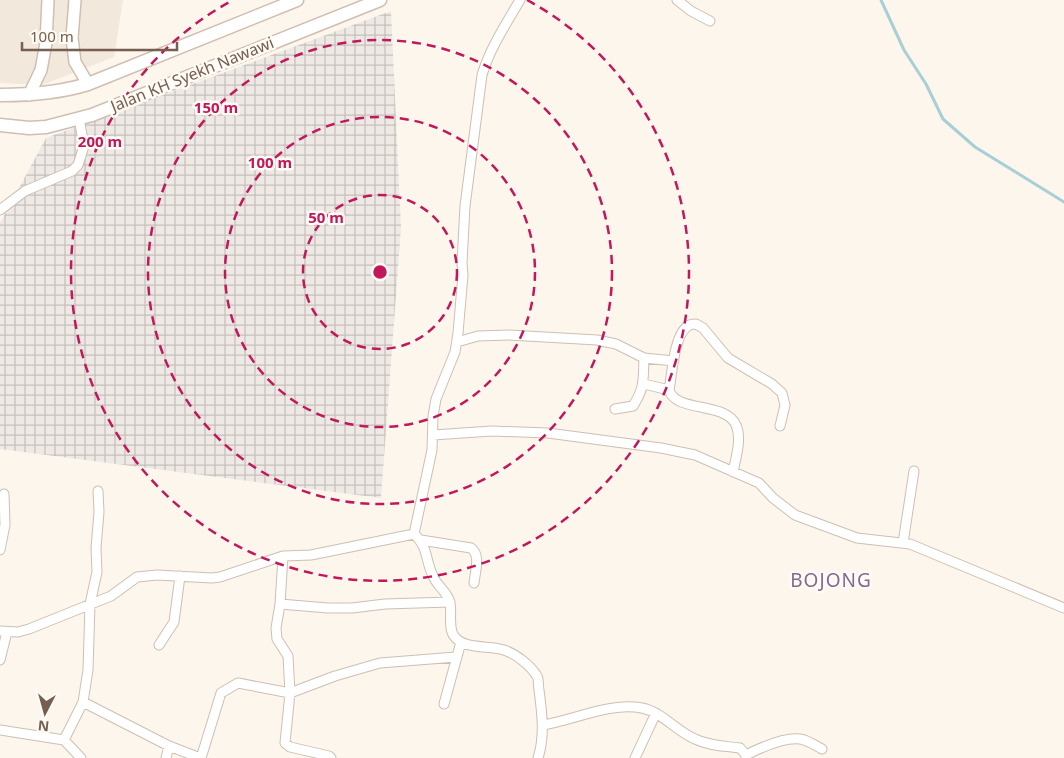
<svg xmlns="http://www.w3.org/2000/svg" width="1064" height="758" font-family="'Noto Sans',sans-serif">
<defs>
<pattern id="industrial-grid" width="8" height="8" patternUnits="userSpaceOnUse" patternTransform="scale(1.25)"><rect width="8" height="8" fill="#eee9e5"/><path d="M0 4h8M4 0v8" fill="none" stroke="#c5c0bc"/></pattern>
</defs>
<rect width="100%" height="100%" fill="#fcf6ed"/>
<path fill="#f3e8dc" d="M 0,0 L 123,0 L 114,57 L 42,85 L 0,83 Z"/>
<path fill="url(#industrial-grid)" d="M 391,11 L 401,228 L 381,498 L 0,449 L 0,223 L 46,138 Z"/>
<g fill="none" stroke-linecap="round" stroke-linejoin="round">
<path stroke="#a9cfd6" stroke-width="3" d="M 881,0 L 904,50 L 926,84 L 943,119 L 975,147 L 1064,202"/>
<defs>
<path id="minor" d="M 677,0 L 691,11 L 710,21
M 0,210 L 25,191 L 72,171 L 78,165 L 84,146 L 79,118
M 457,342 L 478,336 L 509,335 L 597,340 L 616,344 L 644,358 L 674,361
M 644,384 L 669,390
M 615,409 L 633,406 C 645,387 643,380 644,358
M 433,435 L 492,431 L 548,433 L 661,448 L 695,455 L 759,483 L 773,498 L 795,515 L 857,538 L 910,544 L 1064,608
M 733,472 C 736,457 742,439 736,425 C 725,401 676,413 669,390 C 672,375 674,334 688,326 C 690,324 693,324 696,324 L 703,328 L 728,358 L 772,384 L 782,393 L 785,405 L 780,426
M 414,534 L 432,450 L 433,416 L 436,399 L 455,352 L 458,333 L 463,275 L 462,263 L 465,206 L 482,75 C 490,48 506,24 520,0
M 421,540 L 471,548 C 481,555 475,572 474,583
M 903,543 L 914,471
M 0,550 L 5,525 L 4,494
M 283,556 L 280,604 L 328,608 L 352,608 L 385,604 L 450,602
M 280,604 L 276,628 L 277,639 L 288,656 L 290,693 L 335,676 L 380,663 L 456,657
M 0,631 L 18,632 L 29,629 L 111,596 L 137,577 L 157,575 L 212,578 L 220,577 L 283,556 L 311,555 L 414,534 C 429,547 425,562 434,578 C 438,587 448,592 450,603 C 452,613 448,628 454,636 C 464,650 490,645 504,650 C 516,654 530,665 537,676 C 539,679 538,686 539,690 C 542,713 545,736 538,758
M 159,645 L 174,622 L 180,576
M 0,660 L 7,632
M 83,702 L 169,746 L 200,758
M 444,704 L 461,642
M 543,725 C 574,720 610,702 642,708 C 662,712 676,731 695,739 C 709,746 725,746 740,748 L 746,755 L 746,758
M 0,730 L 64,740 L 83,702 L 88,670 L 90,604 L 97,572 L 96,548 L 99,512 L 98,491
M 64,740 L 81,758
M 746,755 C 760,748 785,737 800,739 C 808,740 816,746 822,749
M 166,758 L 169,746
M 201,758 L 221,693 L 238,683 L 290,693 L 285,743 L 290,747 L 329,756 L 331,758
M 635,758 L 656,713"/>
<path id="tertiary" d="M 75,0 L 72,38 L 75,62 L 88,84
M 29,95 L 41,70 L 46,43 L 48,0"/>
<path id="secondary" d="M 0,95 C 30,95 59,93 88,84 L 297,0
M 0,125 L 29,128 L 46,127 L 92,115 L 380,0"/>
</defs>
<use href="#minor" stroke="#cebfb2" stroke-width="11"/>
<use href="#tertiary" stroke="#cebfb2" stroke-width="14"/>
<use href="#secondary" stroke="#d0bfb1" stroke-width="15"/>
<use href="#minor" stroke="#fff" stroke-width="9"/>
<use href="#tertiary" stroke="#fff" stroke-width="11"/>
<use href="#secondary" stroke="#fff" stroke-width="12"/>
</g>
<g fill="none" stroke="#c2185b" stroke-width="2.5" stroke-dasharray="9 6">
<circle cx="380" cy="272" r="77"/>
<circle cx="380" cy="272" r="155"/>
<circle cx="380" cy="272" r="232"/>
<path d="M527 0A309 309 0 1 1 233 0"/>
</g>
<g text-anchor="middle" stroke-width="5" stroke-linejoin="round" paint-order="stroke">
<g font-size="16" fill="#765e50" stroke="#fefaf4">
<text transform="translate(192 74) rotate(-22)" y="6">Jalan KH Syekh Nawawi</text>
</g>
<g font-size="19" letter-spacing="1" fill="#846991" stroke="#fefaf4">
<text x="831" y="587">BOJONG</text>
</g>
</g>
<circle cx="380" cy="272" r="8" fill="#c2185b" stroke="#fefaf4" stroke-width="2.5"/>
<g font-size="15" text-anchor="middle" font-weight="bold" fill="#c2185b" stroke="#fefaf4" stroke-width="5" stroke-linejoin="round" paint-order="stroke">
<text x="216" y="113">150 m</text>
<text x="100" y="147">200 m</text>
<text x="270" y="168">100 m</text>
<text x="326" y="223">50 m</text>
</g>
<g transform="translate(45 713) rotate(186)" stroke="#fefaf4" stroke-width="4" paint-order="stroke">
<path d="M0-4L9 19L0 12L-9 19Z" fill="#765e50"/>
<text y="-8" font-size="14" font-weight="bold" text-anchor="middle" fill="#765e50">N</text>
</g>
<path d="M22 42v8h155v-8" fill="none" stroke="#765e50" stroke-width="2.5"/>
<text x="30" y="42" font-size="15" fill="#765e50" stroke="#fefaf4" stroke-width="4" paint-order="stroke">100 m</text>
</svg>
